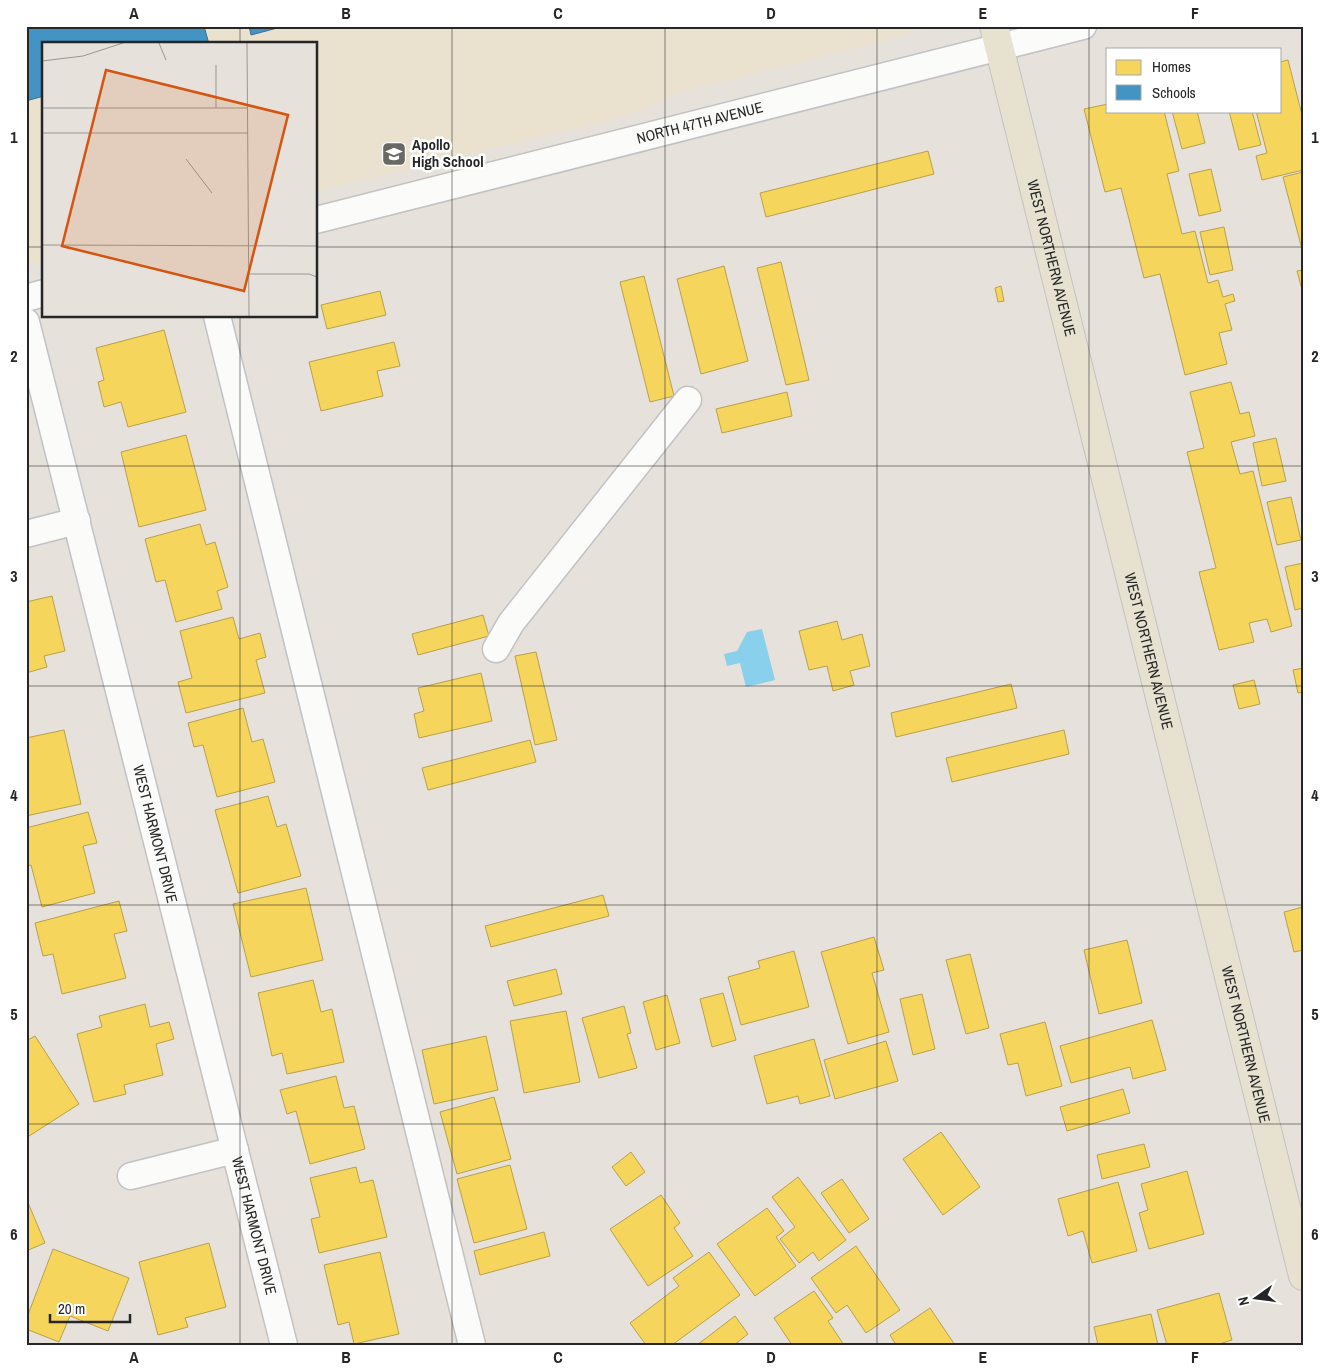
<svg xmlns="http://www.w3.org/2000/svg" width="1329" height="1371" font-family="'Archivo Narrow',sans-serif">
<rect width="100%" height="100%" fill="#e6e2db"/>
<path fill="#eae2ce" d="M 26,26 L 923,26 L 905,35 L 677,93 L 626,116 L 316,191 L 316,44 L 44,44 L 44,261 L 26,266 Z"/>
<path fill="#89d0ed" d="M 762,629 L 775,680 L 746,687 L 740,663 L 727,666 L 724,654 L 737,651 L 747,632 Z"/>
<path fill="#f6d55c" stroke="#b8a04c" d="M 1288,60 L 1303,119 L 1303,170 L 1262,180 L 1256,156 L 1267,153 L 1256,111 L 1280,111 L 1280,62 Z
M 1108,104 L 1108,111 L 1164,111 L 1179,171 L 1167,174 L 1182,234 L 1195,231 L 1208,283 L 1218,280 L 1223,297 L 1233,294 L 1235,301 L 1225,304 L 1232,330 L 1219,333 L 1227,364 L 1185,375 L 1160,274 L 1144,278 L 1121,188 L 1105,192 L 1084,109 Z
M 1172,111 L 1197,111 L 1205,143 L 1182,149 Z
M 1229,111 L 1252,111 L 1261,145 L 1239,150 Z
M 928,151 L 934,174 L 766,217 L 760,193 Z
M 1211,169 L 1221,211 L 1199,216 L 1189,174 Z
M 1303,172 L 1303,253 L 1283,177 Z
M 1224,227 L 1233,270 L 1210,275 L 1200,232 Z
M 781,262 L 809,380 L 786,385 L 757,268 Z
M 724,266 L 748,361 L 701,374 L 677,279 Z
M 1303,270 L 1303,293 L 1297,271 Z
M 644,276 L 674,396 L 650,402 L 620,282 Z
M 1001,286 L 1004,301 L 998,302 L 995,288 Z
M 380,291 L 386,315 L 327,329 L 321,305 Z
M 164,330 L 186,412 L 128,427 L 121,402 L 104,407 L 98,382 L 104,380 L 96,348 Z
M 394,342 L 400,366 L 377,371 L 383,396 L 321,411 L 309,362 Z
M 1231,382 L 1240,414 L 1249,412 L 1255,436 L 1231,442 L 1240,474 L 1253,471 L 1292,626 L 1271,632 L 1267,619 L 1249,623 L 1254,642 L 1219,650 L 1199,572 L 1216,568 L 1187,452 L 1204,448 L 1190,392 Z
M 787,392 L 792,416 L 722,433 L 716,409 Z
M 186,435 L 206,510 L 139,527 L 121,452 Z
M 1276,438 L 1286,481 L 1262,486 L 1253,443 Z
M 1291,497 L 1301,540 L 1277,545 L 1267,502 Z
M 200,524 L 206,545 L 215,542 L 228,587 L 217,591 L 222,609 L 176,622 L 165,580 L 156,582 L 145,539 Z
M 1303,563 L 1303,608 L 1295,610 L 1285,567 Z
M 52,596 L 65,651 L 44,656 L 47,667 L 26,673 L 26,602 Z
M 483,615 L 489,636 L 418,655 L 412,634 Z
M 233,617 L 239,639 L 260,633 L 266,657 L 256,660 L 265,693 L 186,713 L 178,682 L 192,678 L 180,631 Z
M 837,621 L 842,640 L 862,634 L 870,666 L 850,671 L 854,685 L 833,691 L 827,666 L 809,670 L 799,631 Z
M 536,652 L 557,740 L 535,745 L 515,656 Z
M 1303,668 L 1303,692 L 1298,693 L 1293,670 Z
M 481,673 L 492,721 L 419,738 L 414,714 L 424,711 L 418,688 Z
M 1254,680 L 1260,704 L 1239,709 L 1233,685 Z
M 1011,684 L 1017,708 L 896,737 L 891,713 Z
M 243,708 L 252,742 L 263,739 L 275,782 L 217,797 L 203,745 L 194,747 L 188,723 Z
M 64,730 L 81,804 L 26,816 L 26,738 Z
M 1064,730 L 1069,754 L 952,782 L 946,758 Z
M 530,740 L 536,762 L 428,790 L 422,768 Z
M 268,796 L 277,827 L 286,824 L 301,876 L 238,893 L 215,810 Z
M 88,812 L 97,843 L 83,846 L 95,893 L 42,907 L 31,865 L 26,867 L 26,828 Z
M 306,888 L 323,960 L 251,977 L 233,904 Z
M 603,895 L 609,916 L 491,947 L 485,926 Z
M 119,901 L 127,931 L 114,934 L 126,978 L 62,994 L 53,954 L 43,956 L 35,923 Z
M 1303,907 L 1303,950 L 1294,952 L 1284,912 Z
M 874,937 L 884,970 L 872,973 L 889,1032 L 848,1044 L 821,952 Z
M 1127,940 L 1142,1003 L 1099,1014 L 1084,950 Z
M 794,951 L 809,1007 L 741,1025 L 728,977 L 760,968 L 758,961 Z
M 970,954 L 989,1028 L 966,1034 L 946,960 Z
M 556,969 L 562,994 L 514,1006 L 507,981 Z
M 313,980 L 321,1012 L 332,1009 L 344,1062 L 287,1074 L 282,1053 L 272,1056 L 258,993 Z
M 723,993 L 736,1040 L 712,1047 L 700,999 Z
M 922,994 L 935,1049 L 913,1055 L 900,999 Z
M 667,995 L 680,1043 L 656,1050 L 643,1002 Z
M 145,1004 L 150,1027 L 169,1022 L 174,1039 L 156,1044 L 163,1075 L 124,1085 L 126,1094 L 94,1102 L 77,1034 L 102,1027 L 99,1016 Z
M 624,1006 L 631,1033 L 627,1034 L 637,1068 L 599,1078 L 582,1018 Z
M 566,1011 L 580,1082 L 524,1093 L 510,1021 Z
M 1152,1020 L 1166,1070 L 1133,1079 L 1130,1067 L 1071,1083 L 1060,1046 Z
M 1045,1022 L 1062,1086 L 1026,1096 L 1018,1063 L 1008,1065 L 1000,1034 Z
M 35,1036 L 79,1104 L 26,1138 L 26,1041 Z
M 486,1036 L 498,1090 L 434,1104 L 422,1050 Z
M 814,1039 L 830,1096 L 800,1104 L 798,1096 L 767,1104 L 754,1056 Z
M 886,1041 L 898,1081 L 835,1099 L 824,1060 Z
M 336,1076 L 344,1108 L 354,1106 L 365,1149 L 310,1164 L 296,1111 L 287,1114 L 280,1090 Z
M 1123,1089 L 1130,1113 L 1067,1131 L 1060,1107 Z
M 494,1097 L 511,1159 L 457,1174 L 440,1112 Z
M 941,1132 L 980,1187 L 943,1215 L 903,1159 Z
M 1144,1144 L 1150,1167 L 1102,1179 L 1097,1155 Z
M 631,1152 L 645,1172 L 626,1186 L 612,1167 Z
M 510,1165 L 527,1229 L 474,1243 L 457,1179 Z
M 356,1167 L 360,1183 L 373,1180 L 387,1237 L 319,1253 L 311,1219 L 320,1217 L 310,1178 Z
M 1187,1171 L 1204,1234 L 1149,1249 L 1139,1213 L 1148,1210 L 1141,1184 Z
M 798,1177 L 846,1240 L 819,1261 L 813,1252 L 799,1263 L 780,1239 L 795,1227 L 772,1197 Z
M 842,1179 L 869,1219 L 849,1233 L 821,1193 Z
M 1118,1182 L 1137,1251 L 1092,1263 L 1083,1231 L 1068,1236 L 1058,1199 Z
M 661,1195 L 680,1223 L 674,1228 L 693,1256 L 648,1286 L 610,1229 Z
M 26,1198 L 45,1243 L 26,1251 Z
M 767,1208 L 784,1231 L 776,1237 L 796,1266 L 755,1296 L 717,1244 Z
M 544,1232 L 550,1256 L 480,1275 L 474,1251 Z
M 209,1243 L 226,1307 L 185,1318 L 188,1327 L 158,1335 L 139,1262 Z
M 856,1246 L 900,1310 L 866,1333 L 847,1305 L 836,1313 L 811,1278 Z
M 53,1249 L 129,1278 L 108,1331 L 70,1316 L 59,1342 L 26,1329 L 26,1320 Z
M 380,1252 L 399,1334 L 354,1344 L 349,1322 L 338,1325 L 324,1265 Z
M 709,1252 L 740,1295 L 672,1345 L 646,1345 L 630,1323 L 679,1286 L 673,1278 Z
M 814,1291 L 833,1318 L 828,1321 L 844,1345 L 792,1345 L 774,1318 Z
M 1219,1293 L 1232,1340 L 1216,1345 L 1167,1345 L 1157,1310 Z
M 930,1308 L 955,1345 L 896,1345 L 890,1335 Z
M 1151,1314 L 1158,1345 L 1098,1345 L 1094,1327 Z
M 735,1316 L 748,1334 L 734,1345 L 697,1345 Z"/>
<path fill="#4393c3" stroke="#3a7294" d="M 26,26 L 204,26 L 209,44 L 44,44 L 44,96 L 26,101 Z
M 249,26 L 285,26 L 251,35 Z"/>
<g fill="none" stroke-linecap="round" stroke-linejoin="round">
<defs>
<g id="minor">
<path id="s1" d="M 316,220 L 1083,26"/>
<path d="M 26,298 L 44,293"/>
<path d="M 217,316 L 472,1345"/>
<path id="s2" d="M 26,322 L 284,1345"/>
<path d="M 26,534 L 77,521"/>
<path d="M 496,649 L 511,623 L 688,400"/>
<path d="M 131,1176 L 235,1150"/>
</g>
<g id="major">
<path id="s3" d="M 994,26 L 1303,1276"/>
</g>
</defs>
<use href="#minor" stroke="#c3c1c1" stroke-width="29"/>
<use href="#major" stroke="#c3c1bf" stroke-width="30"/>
<use href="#minor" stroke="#fbfbfa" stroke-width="26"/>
<use href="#major" stroke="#e7e2d0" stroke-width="28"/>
</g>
<path fill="none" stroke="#262626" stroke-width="1" stroke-opacity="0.55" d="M 240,26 L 240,44M 452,26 L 452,1345M 665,26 L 665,1345M 877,26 L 877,1345M 1089,26 L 1089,1345M 26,247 L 44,247M 316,247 L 1303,247M 240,316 L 240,1345M 26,466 L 1303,466M 26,686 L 1303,686M 26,905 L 1303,905M 26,1124 L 1303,1124"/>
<defs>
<symbol id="school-square" viewBox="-11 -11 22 22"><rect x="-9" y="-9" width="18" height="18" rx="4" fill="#696865" stroke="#fff"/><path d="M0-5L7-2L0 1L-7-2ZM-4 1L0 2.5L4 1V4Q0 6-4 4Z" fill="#fff"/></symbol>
</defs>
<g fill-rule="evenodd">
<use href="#school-square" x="380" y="140" width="28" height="28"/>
</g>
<g text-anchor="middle" stroke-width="5" stroke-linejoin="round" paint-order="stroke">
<g font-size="15" fill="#262626" stroke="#fff">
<text dy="5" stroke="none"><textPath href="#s1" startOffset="396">NORTH 47TH AVENUE</textPath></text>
<text dy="5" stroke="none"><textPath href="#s3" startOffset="239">WEST NORTHERN AVENUE</textPath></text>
<text dy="5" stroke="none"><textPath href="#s3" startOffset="644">WEST NORTHERN AVENUE</textPath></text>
<text dy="5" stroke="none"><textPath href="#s2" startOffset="528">WEST HARMONT DRIVE</textPath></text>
<text dy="5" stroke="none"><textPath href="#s3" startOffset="1049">WEST NORTHERN AVENUE</textPath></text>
<text dy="5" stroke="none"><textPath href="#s2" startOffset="932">WEST HARMONT DRIVE</textPath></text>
</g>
<g font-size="15" font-weight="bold" fill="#262626" stroke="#fff" text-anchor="start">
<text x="412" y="150">Apollo<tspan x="412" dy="17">High School</tspan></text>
</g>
</g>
<g transform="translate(42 42)">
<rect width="275" height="275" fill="#e6e2db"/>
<path fill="none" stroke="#999793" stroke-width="1" d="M 117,1 L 124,18M 205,1 L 207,274M 0,19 L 41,14 L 81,1M 174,23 L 174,66M 0,66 L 206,66M 0,91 L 206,91M 144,117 L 170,151M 0,203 L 275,204M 207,232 L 267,232 L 275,235"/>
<path fill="#d5540f" fill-opacity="0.15" stroke="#d5540f" stroke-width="2.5" d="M 64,28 L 246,73 L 202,249 L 20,204 Z"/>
<rect width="275" height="275" fill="none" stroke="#262626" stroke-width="2.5"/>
</g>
<rect width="1329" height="1371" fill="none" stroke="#ffffff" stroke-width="55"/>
<rect x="1106" y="48" width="175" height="65" fill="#ffffff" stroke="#a8a8a8"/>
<rect x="1116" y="60" width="25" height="15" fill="#f6d55c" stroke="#a8a8a8"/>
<text x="1152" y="72" font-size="15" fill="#262626">Homes</text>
<rect x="1116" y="85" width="25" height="15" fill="#4393c3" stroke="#a8a8a8"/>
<text x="1152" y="98" font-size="15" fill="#262626">Schools</text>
<g transform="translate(1256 1298) rotate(256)" stroke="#ffffff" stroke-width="4" paint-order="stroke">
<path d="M0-4L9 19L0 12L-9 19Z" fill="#262626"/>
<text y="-8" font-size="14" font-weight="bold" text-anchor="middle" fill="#262626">N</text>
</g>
<path d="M50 1314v8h80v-8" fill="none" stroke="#262626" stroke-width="2.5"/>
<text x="58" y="1314" font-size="15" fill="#262626" stroke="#ffffff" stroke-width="4" paint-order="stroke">20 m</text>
<rect x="28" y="28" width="1274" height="1316" fill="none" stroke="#262626" stroke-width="2"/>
<g font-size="16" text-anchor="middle" font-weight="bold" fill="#262626">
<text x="134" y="19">A</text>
<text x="346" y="19">B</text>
<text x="558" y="19">C</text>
<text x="771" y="19">D</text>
<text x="983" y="19">E</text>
<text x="1195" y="19">F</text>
<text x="14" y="143">1</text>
<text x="1315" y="143">1</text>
<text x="14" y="362">2</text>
<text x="1315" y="362">2</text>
<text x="14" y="582">3</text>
<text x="1315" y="582">3</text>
<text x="14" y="801">4</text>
<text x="1315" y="801">4</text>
<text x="14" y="1020">5</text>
<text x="1315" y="1020">5</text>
<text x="14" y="1240">6</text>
<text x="1315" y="1240">6</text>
<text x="134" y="1363">A</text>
<text x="346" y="1363">B</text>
<text x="558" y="1363">C</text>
<text x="771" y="1363">D</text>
<text x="983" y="1363">E</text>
<text x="1195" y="1363">F</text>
</g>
</svg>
